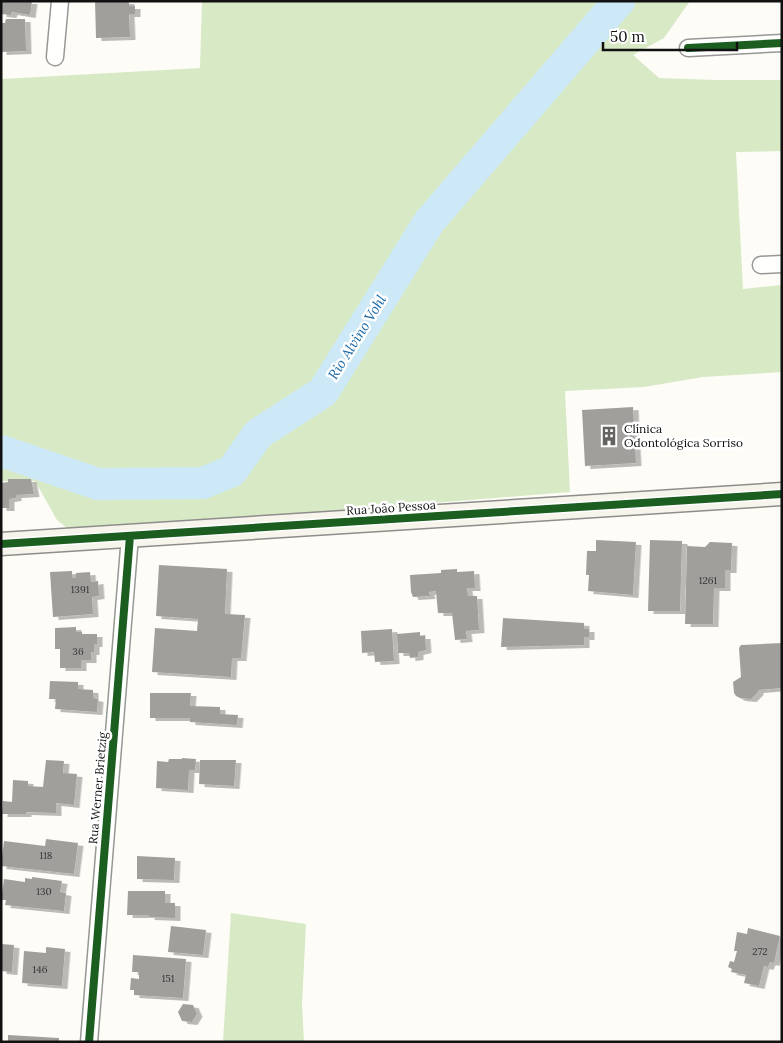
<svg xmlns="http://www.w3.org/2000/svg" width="783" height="1043" font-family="Lora,serif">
<defs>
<filter id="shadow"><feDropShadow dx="5.5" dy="3" stdDeviation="0" flood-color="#0004"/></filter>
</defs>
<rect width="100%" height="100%" fill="#fdfcf7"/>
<path fill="#d8eac5" d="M 202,1 L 690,1 L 664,38 L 633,55 L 659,78 L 716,80 L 782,80 L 782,151 L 736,152 L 743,289 L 782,285 L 782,372 L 703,377 L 644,387 L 565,391 L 570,492 L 72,532 L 57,520 L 35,481 L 1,481 L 1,79 L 200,68 Z
M 231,913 L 306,924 L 302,1005 L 304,1042 L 223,1042 Z"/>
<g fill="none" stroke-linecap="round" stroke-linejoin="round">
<path stroke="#cde8f7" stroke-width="32" d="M 1,451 L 98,484 L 203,483 L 232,471 L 258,434 L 323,392 L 429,222 L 619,1"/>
</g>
<path fill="#a19f9c" filter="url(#shadow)" d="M 1,1 L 32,1 L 30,15 L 12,12 L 11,15 L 1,14 Z
M 95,1 L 129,1 L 129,6 L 135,6 L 135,14 L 129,14 L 130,37 L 96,38 Z
M 6,19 L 25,19 L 26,51 L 1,52 L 1,23 L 5,23 Z
M 633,407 L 636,463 L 585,466 L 582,410 Z
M 8,479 L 31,479 L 34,494 L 16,495 L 16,498 L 9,499 L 9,508 L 1,508 L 1,483 L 8,482 Z
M 596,540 L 636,542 L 633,595 L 588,591 L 589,575 L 586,575 L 587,551 L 596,551 Z
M 650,540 L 682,541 L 680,611 L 648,611 Z
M 710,542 L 732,543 L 731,570 L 725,570 L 725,588 L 714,588 L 713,624 L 685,624 L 687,546 L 705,547 Z
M 159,565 L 227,569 L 225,614 L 245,615 L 241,658 L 232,658 L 231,677 L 152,672 L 155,628 L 197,631 L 198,619 L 156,616 Z
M 457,569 L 457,572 L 474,571 L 475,588 L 467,588 L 468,596 L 477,596 L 479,630 L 466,631 L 467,639 L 455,640 L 452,613 L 438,613 L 436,591 L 429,592 L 430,596 L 413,597 L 411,592 L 410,575 L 441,573 L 441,570 Z
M 72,571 L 72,578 L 76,578 L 76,573 L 90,572 L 91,582 L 98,581 L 99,596 L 92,597 L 93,614 L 53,617 L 50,572 Z
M 503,618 L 584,623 L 584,629 L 589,629 L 589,637 L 584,637 L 584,645 L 501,647 Z
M 76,627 L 76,632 L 82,632 L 82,634 L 97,634 L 97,644 L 94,644 L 94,652 L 91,652 L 91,660 L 81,660 L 81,668 L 60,668 L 60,649 L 55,649 L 55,628 Z
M 392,629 L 394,661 L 375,662 L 374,652 L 362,653 L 361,631 Z
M 420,632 L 420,636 L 425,636 L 426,650 L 418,652 L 418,657 L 410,658 L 409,653 L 398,653 L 397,634 Z
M 782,643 L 782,688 L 758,690 L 758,692 L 751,699 L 740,698 L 736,696 L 734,693 L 733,682 L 741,677 L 739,648 L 741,645 Z
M 50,681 L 78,682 L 78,689 L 93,690 L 93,698 L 98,699 L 97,712 L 55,709 L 56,699 L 49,699 Z
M 150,693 L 191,693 L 190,706 L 220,707 L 220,714 L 238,715 L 237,725 L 190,722 L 190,718 L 150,718 Z
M 182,758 L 196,759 L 195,770 L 189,770 L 188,790 L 156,788 L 157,761 L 168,762 L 169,759 L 182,759 Z
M 46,760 L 64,761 L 63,773 L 77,774 L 74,805 L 56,803 L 56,813 L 26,812 L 26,814 L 2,814 L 3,801 L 12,802 L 13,780 L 28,781 L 28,786 L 43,787 Z
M 200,760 L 236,760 L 234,786 L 199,784 Z
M 46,839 L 78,843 L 74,874 L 1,866 L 4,841 L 45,846 Z
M 137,856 L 175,858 L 174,880 L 137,879 Z
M 32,877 L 62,881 L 60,892 L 66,893 L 64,911 L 5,905 L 6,900 L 1,900 L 4,879 L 25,882 L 25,878 L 32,879 Z
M 128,891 L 165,891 L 165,903 L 175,903 L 175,918 L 149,917 L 149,915 L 127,915 Z
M 171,926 L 206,930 L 203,955 L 168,952 Z
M 748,928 L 780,936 L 774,963 L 770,962 L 768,967 L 764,966 L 759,986 L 744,983 L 746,975 L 731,972 L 732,969 L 728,967 L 730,961 L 734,962 L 737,951 L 734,951 L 737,932 L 747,934 Z
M 1,944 L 14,945 L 12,972 L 1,971 Z
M 46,947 L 65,949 L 62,986 L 22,983 L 24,951 L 46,953 Z
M 133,955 L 186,959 L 183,998 L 134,995 L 134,990 L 130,990 L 131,978 L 139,979 L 139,972 L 132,972 Z
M 183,1004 L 193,1005 L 197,1014 L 192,1022 L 182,1021 L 178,1012 Z
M 8,1035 L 59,1038 L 59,1042 L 8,1042 Z"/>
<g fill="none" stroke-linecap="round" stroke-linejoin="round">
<defs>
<path id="street" d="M 688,48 L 782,43
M 55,57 L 60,1
M 761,265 L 782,264
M 89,1042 L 130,536"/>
<path id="secondary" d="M 1,544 L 782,494"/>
</defs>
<use href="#street" stroke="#979795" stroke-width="19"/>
<use href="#secondary" stroke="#8e8d8b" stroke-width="25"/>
<use href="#street" stroke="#fffffe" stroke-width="16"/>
<use href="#secondary" stroke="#f6f4eb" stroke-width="22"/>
<defs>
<path id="cycleway" d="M 688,48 L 782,43
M 1,544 L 782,494
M 89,1042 L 130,536"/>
</defs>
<use href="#cycleway" stroke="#fff" stroke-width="11"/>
<use href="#cycleway" stroke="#1b5e20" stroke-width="8"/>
</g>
<defs>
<symbol id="building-bare" viewBox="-9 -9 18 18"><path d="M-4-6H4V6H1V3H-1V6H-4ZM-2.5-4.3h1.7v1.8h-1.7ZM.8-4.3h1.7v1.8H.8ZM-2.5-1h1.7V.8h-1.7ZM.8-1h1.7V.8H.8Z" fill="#646362" stroke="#fff" stroke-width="2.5" paint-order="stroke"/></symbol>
</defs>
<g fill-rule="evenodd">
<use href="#building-bare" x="595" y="422" width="28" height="28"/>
</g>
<g text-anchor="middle" stroke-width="5" stroke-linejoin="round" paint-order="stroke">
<g font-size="10" fill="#353434">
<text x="708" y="584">1261</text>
<text x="80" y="593">1391</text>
<text x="78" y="655">36</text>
<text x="46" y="859">118</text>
<text x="44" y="895">130</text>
<text x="760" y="955">272</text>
<text x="40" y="973">146</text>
<text x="168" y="982">151</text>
</g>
<g font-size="12" fill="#111" stroke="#fff" text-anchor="start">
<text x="624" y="433">Clínica<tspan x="624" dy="14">Odontológica Sorriso</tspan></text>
</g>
<g font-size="12" fill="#111" stroke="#fff">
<text transform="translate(391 508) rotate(-4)" y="4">Rua João Pessoa</text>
<text transform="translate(98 788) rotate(-85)" y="4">Rua Werner Brietzig</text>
</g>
<g font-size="14" font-style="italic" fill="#1768a6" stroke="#fff">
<text transform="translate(357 337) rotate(-58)" y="5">Rio Alvino Vohl</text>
</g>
</g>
<rect width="783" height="1043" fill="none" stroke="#111111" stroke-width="5"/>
<path d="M603 42v8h134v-8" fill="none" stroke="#111111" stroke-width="2.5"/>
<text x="610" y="42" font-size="15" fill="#111111" stroke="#ffffff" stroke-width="4" paint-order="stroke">50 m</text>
</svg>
